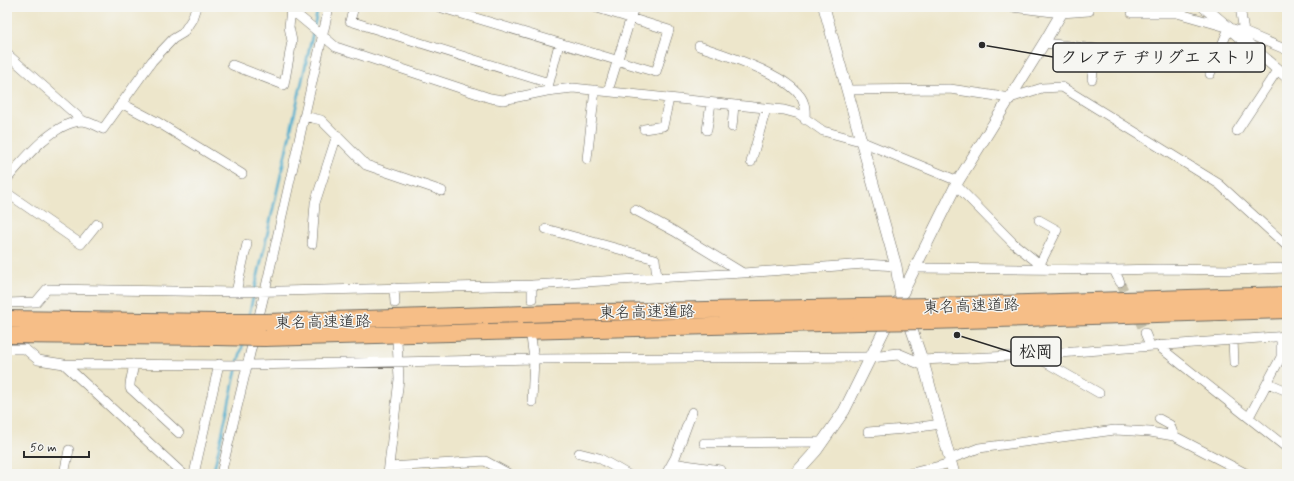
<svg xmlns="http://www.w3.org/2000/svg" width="1294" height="481" font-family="Mynerve,'Klee One',sans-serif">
<rect width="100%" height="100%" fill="#f6f6f2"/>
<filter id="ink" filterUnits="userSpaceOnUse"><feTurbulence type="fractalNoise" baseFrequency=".025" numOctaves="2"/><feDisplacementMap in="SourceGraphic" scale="8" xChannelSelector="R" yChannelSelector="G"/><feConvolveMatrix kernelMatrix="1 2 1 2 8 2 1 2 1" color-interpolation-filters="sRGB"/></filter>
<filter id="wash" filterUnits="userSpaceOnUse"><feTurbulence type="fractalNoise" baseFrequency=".012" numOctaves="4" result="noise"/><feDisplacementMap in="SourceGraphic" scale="16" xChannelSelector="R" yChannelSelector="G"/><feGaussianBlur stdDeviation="0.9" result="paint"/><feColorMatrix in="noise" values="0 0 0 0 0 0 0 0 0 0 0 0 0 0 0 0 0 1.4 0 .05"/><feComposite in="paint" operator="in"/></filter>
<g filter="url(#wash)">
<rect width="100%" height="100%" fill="#ede6cb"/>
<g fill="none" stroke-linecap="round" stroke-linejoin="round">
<path stroke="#50aecf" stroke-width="2.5" d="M 314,27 L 318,7
M 249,315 L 313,32
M 238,362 L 243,344
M 213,474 L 237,367"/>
</g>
</g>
<g filter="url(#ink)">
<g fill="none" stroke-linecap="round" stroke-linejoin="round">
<path stroke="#c6c1ab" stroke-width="9" stroke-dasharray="9 4.5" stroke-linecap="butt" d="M 1120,282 L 1145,333"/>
<defs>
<path id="minor" d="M 288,7 L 336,47 L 490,98 L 503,100 L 547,91 L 573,88 L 784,110 L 799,114 L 823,131 L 860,141 L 958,181
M 354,7 L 350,21 L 549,83
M 439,7 L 656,72 L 669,30 L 594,7
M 1012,7 L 1061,13 L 1089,11
M 1240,7 L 1244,32
M 1132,13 L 1177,13 L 1244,32 L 1287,50
M 1044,43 L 1096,49 L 1092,79
M 699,46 C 723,54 798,77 804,104 C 806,109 805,115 805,120
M 1096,49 L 1122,53
M 7,54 L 83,121
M 232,65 L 284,85 L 292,41 L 289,27 L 291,9
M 1210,74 L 1229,28
M 548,87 L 559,44
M 848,90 L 950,89 L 1010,98 L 1042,88 L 1062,87 L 1219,184 L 1287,246
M 608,91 L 634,7
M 121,103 L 159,123 L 242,174
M 304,116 L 321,120 L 366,165 L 442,191
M 732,127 L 734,105
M 644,129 L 663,126 L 669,99
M 707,130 L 711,103
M 1237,131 L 1278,69
M 587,159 L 595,90
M 751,162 L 766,109
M 7,179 C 24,159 54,122 82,121 C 88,121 97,126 103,129 L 152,61 L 173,39 L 183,33 L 192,19 L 196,7
M 956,185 L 1013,243 L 1047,270
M 7,193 L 81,244 L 97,224
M 635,210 L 674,231 L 743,273
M 1039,220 L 1057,230 L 1040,264
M 546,229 L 655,259 L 657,278
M 312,244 L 315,203 L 337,135
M 916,268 L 1114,270 L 1159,269 L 1234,270 L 1287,268
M 1114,270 L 1120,282
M 394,288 L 395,303
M 236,292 L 247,244
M 532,299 L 532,285
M 7,303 L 36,302 L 47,289 L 236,292 L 532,285 L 743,273 L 865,264 L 896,266
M 1145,333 L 1150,345
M 531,337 L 534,359 L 532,402
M 1233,340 L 1234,363
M 1157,345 L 1287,448
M 7,349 L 25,349 L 38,360 L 64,364 L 247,365 L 534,359 L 871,357
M 1033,355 L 1099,393
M 921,360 L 1033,355 L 1287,336
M 64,364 L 183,474
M 133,364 C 134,374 129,379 130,388 L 179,433
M 1268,383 L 1287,391
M 1249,417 L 1281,357 L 1281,337
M 1159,419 L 1170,425 L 1174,436
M 868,432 L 905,429 L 941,424
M 704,443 L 823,442
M 579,453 L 599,458 L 627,474
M 950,459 L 979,448 L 1115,430 L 1150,432 L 1174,436 L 1247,474
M 672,463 L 720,470
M 389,467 L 485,461 L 509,474
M 64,474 L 69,450
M 194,474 L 219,364
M 221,474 L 265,291 L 329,7
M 388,474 L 399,379 L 397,341
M 666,474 L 675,458 L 692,412
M 908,474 L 951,463"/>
<path id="tertiary" d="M 824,7 L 896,266 L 901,297
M 1204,7 L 1287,77
M 907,316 L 924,365 L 954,474
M 871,357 L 898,354 L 924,365
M 795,474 L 816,451 L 844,411 L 958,181 L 1044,43 L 1065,7"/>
<path id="motorway" d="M 935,306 L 1287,295
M 7,319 L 217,322
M 930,321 L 1287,310
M 266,322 L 556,313 L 862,307
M 7,335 L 217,337
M 264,338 L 860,322"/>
</defs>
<use href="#minor" stroke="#6f6c63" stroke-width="10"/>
<use href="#tertiary" stroke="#6f6c63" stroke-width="12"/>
<use href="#motorway" stroke="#6f6c63" stroke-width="18"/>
<use href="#minor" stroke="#fff" stroke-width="9"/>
<use href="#tertiary" stroke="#fff" stroke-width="11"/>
<use href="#motorway" stroke="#f6be87" stroke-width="16"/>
<defs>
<path id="motorway-bridge" d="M 862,307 L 935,306
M 217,322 L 266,322
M 860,322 L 930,321
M 217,337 L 264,338"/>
</defs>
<use href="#motorway-bridge" stroke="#6f6c63" stroke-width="18" stroke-linecap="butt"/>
<use href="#motorway-bridge" stroke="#f6be87" stroke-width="16"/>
</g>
</g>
<g text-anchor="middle" stroke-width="3" stroke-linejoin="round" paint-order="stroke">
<g font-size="16" fill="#2b2b2b" stroke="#f6f6f2">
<text transform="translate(971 305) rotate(-2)" y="6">東名高速道路</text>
<text transform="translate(647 311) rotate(-1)" y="6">東名高速道路</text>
<text transform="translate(323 321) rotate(-1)" y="6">東名高速道路</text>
</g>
</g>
<path fill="none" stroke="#2b2b2b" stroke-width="1.5" d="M982 45L1053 57M957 335L1011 352"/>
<g fill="#2b2b2b" stroke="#f6f6f2" stroke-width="1.5">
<circle cx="982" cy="45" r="4"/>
<circle cx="957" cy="335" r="4"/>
</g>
<g fill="#f6f6f2" stroke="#2b2b2b" stroke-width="1.5">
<rect x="1053" y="43" width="212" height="29" rx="4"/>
<rect x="1011" y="337" width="50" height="29" rx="4"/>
</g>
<g font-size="17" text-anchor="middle" font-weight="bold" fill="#2b2b2b">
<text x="1159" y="63">クレアテ ヂリグエ ストリ</text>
<text x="1036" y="357">松岡</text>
</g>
<rect width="1294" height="481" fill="none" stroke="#f6f6f2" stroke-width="24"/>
<path d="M24 451v6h65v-6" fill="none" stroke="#2b2b2b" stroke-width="2"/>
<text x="30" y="451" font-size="12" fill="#2b2b2b" stroke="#f6f6f2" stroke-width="3" paint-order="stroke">50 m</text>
</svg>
